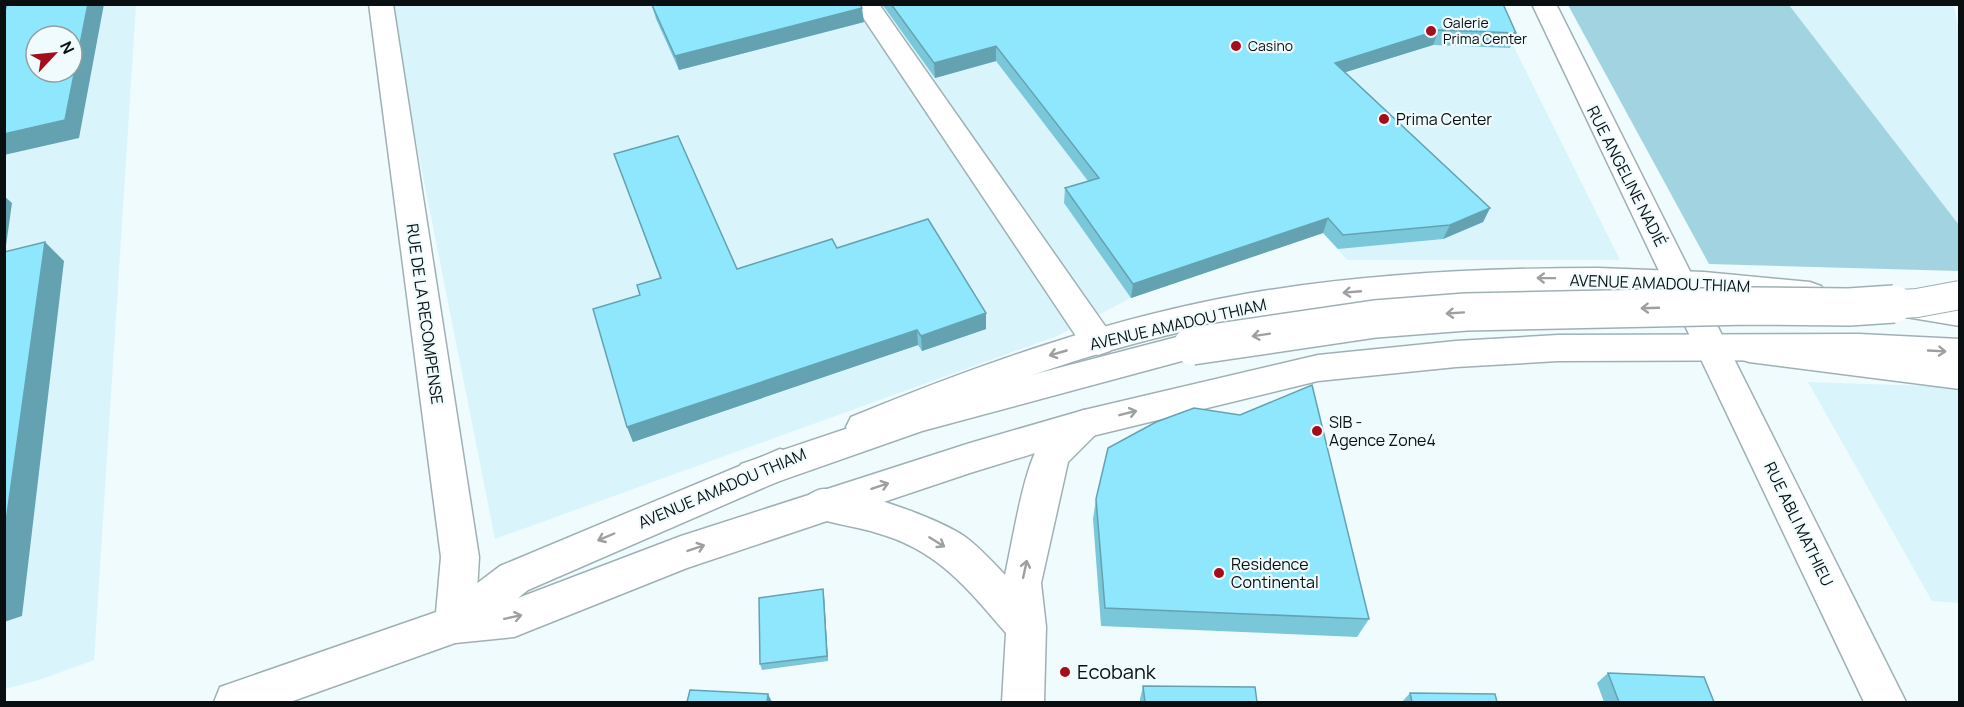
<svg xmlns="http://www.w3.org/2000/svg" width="1964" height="707" font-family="Manrope,sans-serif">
<rect width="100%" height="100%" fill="#f0fbfd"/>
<path fill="#d9f4fb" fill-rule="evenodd" d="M 4,5 L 136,5 L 94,660 L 39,680 L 5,689 ZM 36,36 L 72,36 L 72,72 L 36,72 Z
M 389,5 L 1493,5 L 1620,260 L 1347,260 L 1323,233 L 1131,298 L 1057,336 L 495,539 Z
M 1789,5 L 1954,5 L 1960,39 L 1959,225 Z
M 1808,382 L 1959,387 L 1959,603 L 1932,601 Z"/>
<path fill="#a2d3e0" d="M 1568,5 L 1789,5 L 1959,225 L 1959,271 L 1709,264 Z"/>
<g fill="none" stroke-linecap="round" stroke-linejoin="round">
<defs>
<path id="minor" d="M 369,4 L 393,4 L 479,557 L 475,624 L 469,637 L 455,643 L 441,637 L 435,624 L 441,557 Z
M 854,4 L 879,4 L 1110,333 L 1114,342 L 1110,351 L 1098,355 L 1086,351 Z
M 1532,4 L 1556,4 L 1906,702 L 1864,702 Z
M 1084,410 L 1096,414 L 1101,424 L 1096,434 L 1068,462 L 1041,583 L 1046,627 L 1044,702 L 1002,702 L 1006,633 C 967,588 938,550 877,533 C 855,526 832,524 810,516 L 805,505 L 810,494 C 814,492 819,489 823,489 C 853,487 939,519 964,536 C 979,547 992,561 1005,575 C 1012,544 1024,466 1040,444 C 1050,430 1068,415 1084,410 Z"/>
<path id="secondary" d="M 1598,268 L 1704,272 L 1810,282 L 1821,286 L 1826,294 L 1821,302 L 1810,306 C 1672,289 1535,287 1397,300 C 1307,308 1220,320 1133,344 C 1081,358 1030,375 980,394 C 941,409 903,428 863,441 L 851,437 L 846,427 L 851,417 C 978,365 1109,318 1245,294 C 1361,274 1481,268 1598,268 Z
M 1899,294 L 1960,302 L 1960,326 L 1888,314 L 1883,306 L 1888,298 Z
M 1859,334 L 1960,339 L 1960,365 L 1859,360 L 1558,361 L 1456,367 L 1318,381 L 1084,438 L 970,473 L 687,568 L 514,637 L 455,643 L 290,702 L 214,702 L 220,687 L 442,610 L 500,566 L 780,449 L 793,453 L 798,464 L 793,475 L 528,590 L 518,598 L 681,536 L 970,443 L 1084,410 L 1318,355 L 1456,341 L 1558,335 Z"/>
<path id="motorway" d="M 1192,333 L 1204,337 L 1208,346 L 1204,355 L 922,431 L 754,490 L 741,486 L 736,475 L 741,464 L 920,404 Z
M 1749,336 L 1960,363 L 1960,389 L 1749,362 L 1737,358 L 1733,349 L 1737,340 Z"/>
</defs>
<use href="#minor" stroke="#9fb0b5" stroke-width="3"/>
<use href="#secondary" stroke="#9fb0b5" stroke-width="3"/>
<use href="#motorway" stroke="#9fb0b5" stroke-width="3"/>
<use href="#minor" fill="#fff" fill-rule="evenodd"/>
<use href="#secondary" fill="#fff" fill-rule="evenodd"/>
<use href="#motorway" fill="#fff" fill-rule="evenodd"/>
<defs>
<path id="motorway-bridge-far1" d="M 1869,306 L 1917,303 L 1960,295"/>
<path id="motorway-bridge" d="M 1192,346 L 1375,319 L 1466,312 L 1750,306 L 1849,307 L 1894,304"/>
</defs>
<use href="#motorway-bridge-far1" stroke="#9fb0b5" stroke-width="30" stroke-linecap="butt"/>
<use href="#motorway-bridge" stroke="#9fb0b5" stroke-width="40" stroke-linecap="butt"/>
<use href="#motorway-bridge-far1" stroke="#fff" stroke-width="28"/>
<use href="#motorway-bridge" stroke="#fff" stroke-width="37"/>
</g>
<path fill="#7bc7da" d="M 882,4 L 1503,4 L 1516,33 L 1510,48 L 1433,45 L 1345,72 L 1490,208 L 1483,222 L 1443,239 L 1338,249 L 1323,233 L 1131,298 L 1064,203 L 1065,188 L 1088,181 L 996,61 L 935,78 Z
M 652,5 L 864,22 L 679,70 L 656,19 Z
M 614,154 L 737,269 L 837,248 L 986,313 L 986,329 L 922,351 L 918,345 L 633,442 L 627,427 L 640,295 L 660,278 Z
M 1096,499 L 1369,619 L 1357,637 L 1101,626 L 1093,519 Z
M 823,589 L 824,595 L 828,661 L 762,670 L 760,664 Z
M 1608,673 L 1714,702 L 1604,702 L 1597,683 Z
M 1143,686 L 1257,702 L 1140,702 L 1140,699 Z
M 1410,693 L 1497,702 L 1402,702 Z"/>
<path fill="#64a2b1" d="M 88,4 L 104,4 L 79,138 L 4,155 L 4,134 Z
M 862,8 L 864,22 L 679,70 L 675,56 Z
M 1439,30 L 1433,45 L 1330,77 L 1335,63 Z
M 996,46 L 996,61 L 935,78 L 934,63 Z
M 4,196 L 12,203 L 4,260 Z
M 1490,208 L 1483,222 L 1443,239 L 1450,225 Z
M 1328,218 L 1323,233 L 1131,298 L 1133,284 Z
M 45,242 L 64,261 L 22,616 L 4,622 L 4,536 Z
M 986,313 L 986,329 L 922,351 L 921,336 Z
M 917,330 L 918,345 L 633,442 L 627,427 Z
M 823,589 L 824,595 L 828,661 L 827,656 Z
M 768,694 L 772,702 L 767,702 Z"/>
<path fill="#8fe7fd" stroke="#64a2b1" stroke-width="1.5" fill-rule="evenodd" d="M 7,4 L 88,4 L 65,120 L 4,134 L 4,15 ZM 36,36 L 72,36 L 72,72 L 36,72 Z
M 860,4 L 862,8 L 675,56 L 652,5 Z
M 891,4 L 1503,4 L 1516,33 L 1439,30 L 1335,63 L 1490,208 L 1450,225 L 1343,235 L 1328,218 L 1133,284 L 1065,188 L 1099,178 L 996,46 L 934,63 Z
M 678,136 L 737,269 L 832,239 L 837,248 L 928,219 L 986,313 L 921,336 L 917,330 L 627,427 L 593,309 L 640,295 L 637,285 L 661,278 L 614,154 Z
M 45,242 L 4,536 L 4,252 Z
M 1312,385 L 1369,619 L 1105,608 L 1096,499 L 1108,448 L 1156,422 L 1194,408 L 1240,415 Z
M 823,589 L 827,656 L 760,664 L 759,598 Z
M 1608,673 L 1704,677 L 1714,702 L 1619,702 Z
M 1143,686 L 1255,687 L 1257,702 L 1145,702 Z
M 690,690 L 768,694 L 767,702 L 687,702 Z
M 1410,693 L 1495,694 L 1497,702 L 1412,702 Z"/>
<defs><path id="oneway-shaft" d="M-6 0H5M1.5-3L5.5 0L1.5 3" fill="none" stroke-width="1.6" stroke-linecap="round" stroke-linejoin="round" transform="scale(1.5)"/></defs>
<g stroke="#9d9fa0">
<use href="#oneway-shaft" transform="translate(1546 278) rotate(-179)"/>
<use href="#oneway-shaft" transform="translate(1352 292) rotate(175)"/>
<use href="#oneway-shaft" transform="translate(1650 308) rotate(178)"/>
<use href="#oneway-shaft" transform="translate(1455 313) rotate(176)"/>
<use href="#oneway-shaft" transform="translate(1261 335) rotate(171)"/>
<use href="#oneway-shaft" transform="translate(1937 351) rotate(3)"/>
<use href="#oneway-shaft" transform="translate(1058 353) rotate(164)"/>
<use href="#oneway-shaft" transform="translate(1128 413) rotate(-14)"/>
<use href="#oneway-shaft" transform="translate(880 486) rotate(-18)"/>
<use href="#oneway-shaft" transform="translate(606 537) rotate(157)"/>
<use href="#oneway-shaft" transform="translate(937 542) rotate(32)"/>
<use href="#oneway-shaft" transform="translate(696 548) rotate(-19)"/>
<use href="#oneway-shaft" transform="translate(1025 569) rotate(-78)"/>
<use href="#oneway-shaft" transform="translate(513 617) rotate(-12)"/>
</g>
<g fill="#a50c1c" stroke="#f0fbfd" stroke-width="2">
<circle cx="1431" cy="31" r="6"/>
<circle cx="1236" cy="46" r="6"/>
<circle cx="1384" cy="119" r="6"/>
<circle cx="1317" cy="431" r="6"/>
<circle cx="1219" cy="573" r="6"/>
<circle cx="1065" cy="672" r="6"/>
</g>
<g text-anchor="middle" stroke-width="4.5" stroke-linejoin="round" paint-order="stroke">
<g font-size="14" fill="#090f11" stroke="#f0fbfd" text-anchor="start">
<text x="1443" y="28">Galerie<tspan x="1443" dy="16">Prima Center</tspan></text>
<text x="1248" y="51">Casino</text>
</g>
<g font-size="16" fill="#090f11" stroke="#f0fbfd" text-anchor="start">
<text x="1396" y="125">Prima Center</text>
<text x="1329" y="428">SIB -<tspan x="1329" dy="18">Agence Zone4</tspan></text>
<text x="1231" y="570">Residence<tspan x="1231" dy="18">Continental</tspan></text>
</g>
<g font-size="16" fill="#090f11" stroke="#f0fbfd">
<text transform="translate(1627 176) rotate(63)" y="6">RUE ANGELINE NADIÉ</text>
<text transform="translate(1660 283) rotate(2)" y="6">AVENUE AMADOU THIAM</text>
<text transform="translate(425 314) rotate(82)" y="6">RUE DE LA RECOMPENSE</text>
<text transform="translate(1178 324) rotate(-13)" y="6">AVENUE AMADOU THIAM</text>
<text transform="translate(722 488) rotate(-23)" y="6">AVENUE AMADOU THIAM</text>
<text transform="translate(1799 524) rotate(64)" y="6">RUE ABLI MATHIEU</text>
</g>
<g font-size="20" fill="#090f11" stroke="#f0fbfd" text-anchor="start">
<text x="1077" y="679">Ecobank</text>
</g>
</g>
<rect width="1964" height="707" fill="none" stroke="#090f11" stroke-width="12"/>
<g transform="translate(54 54) rotate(64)"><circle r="28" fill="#f0fbfd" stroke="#949d9f" stroke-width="1.5"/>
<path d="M0-4.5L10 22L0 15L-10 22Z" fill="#a50c1c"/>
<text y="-9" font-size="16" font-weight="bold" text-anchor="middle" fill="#090f11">N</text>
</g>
</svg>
